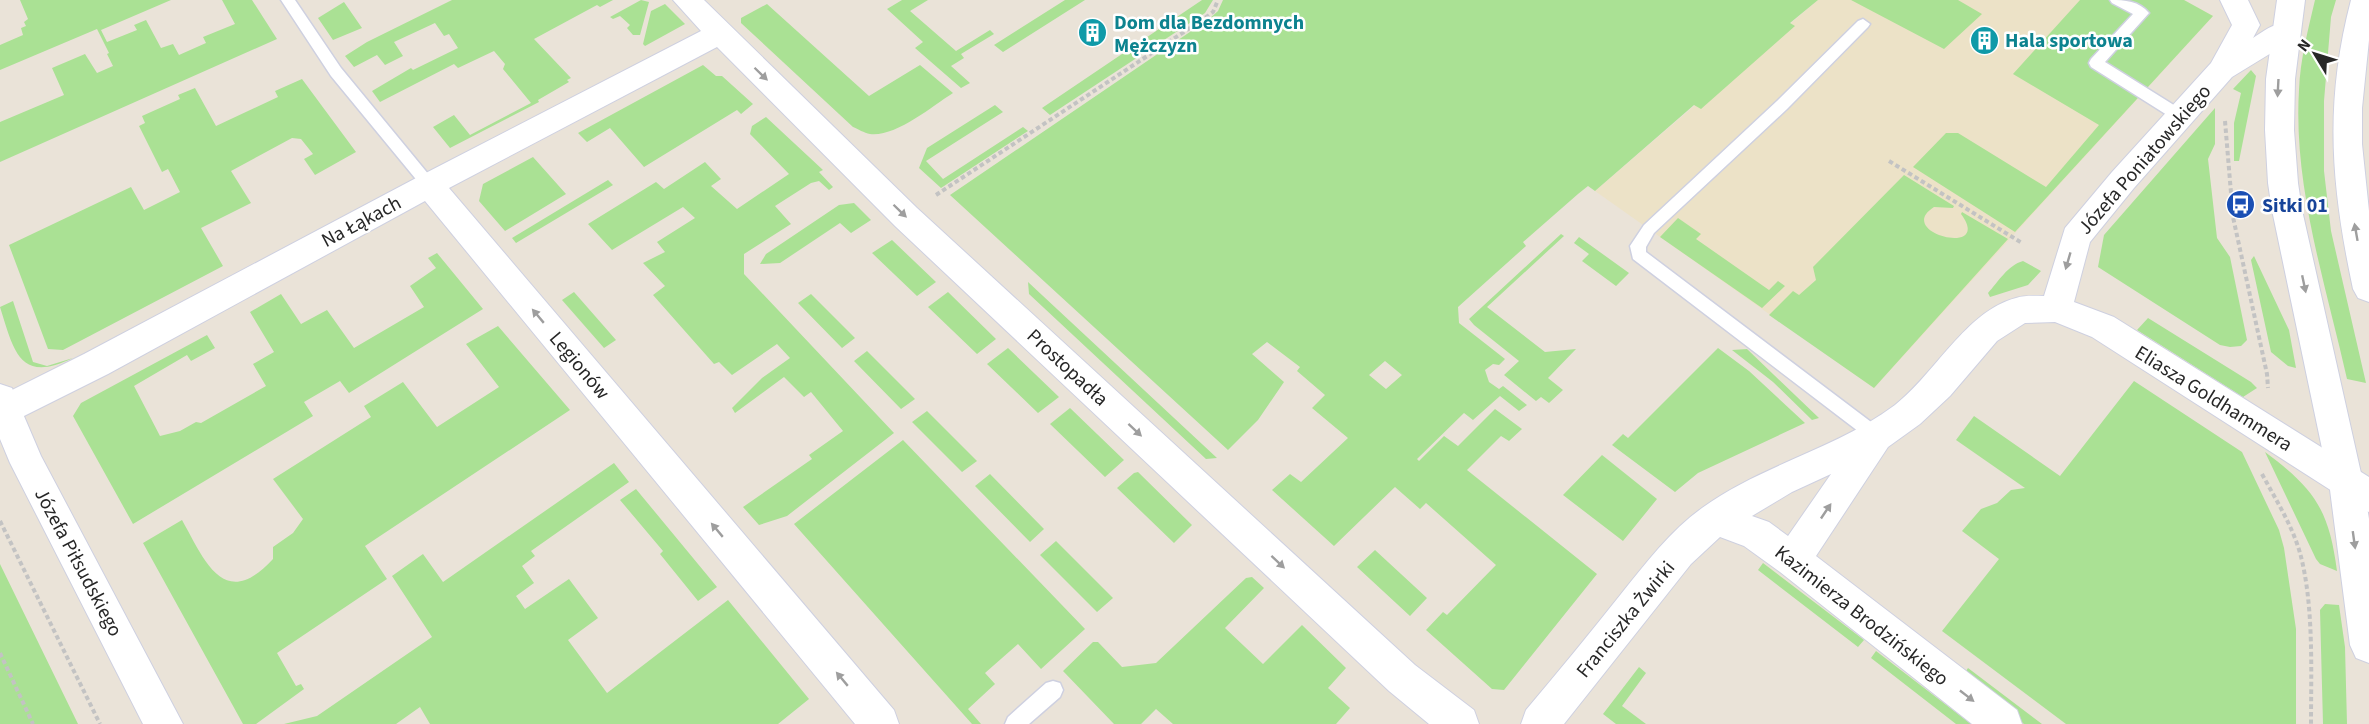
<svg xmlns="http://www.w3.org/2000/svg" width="2369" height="724" font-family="'Source Sans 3',sans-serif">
<rect width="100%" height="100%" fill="#eae3d8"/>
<path fill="#ece2c7" d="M 1818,0 L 2184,0 L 2213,16 L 1874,388 L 1595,191 Z"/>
<path fill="#aae194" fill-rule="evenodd" d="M 20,0 L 171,0 L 101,30 L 107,42 L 137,30 L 134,25 L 146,20 L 161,48 L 173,44 L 179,55 L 206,43 L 203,37 L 235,24 L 222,0 L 252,0 L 277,39 L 0,162 L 0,122 L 64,95 L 52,68 L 85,54 L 97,73 L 113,66 L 107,54 L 109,53 L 97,29 L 0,70 L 0,45 L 23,35 L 21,28 L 26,26 L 24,22 L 28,19 Z
M 452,0 L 613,0 L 600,7 L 597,5 L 534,39 L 571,78 L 567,80 L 569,82 L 538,100 L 539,102 L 450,148 L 433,127 L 454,115 L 470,135 L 531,103 L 503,69 L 505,64 L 494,51 L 458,68 L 454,64 L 380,102 L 372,91 L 411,68 L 413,70 L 458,48 L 449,34 L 444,36 L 435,23 L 394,42 L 403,56 L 385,65 L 377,55 L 354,67 L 345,56 L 367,42 Z
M 641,0 L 649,2 L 640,35 L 633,35 L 627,28 L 630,25 L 620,16 L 613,19 L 610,17 Z
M 902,0 L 928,0 L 910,11 L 956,51 L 990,30 L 994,34 L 961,54 L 964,58 L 951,66 L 970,83 L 961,88 L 915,48 L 923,42 L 887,9 Z
M 1065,0 L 1085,0 L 1003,52 L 994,45 Z
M 1202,0 L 1213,0 L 1205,13 L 1050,115 L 1042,108 Z
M 1223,0 L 1818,0 L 1790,23 L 1795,26 L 1701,109 L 1694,105 L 1595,191 L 1588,186 L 1578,194 L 1523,242 L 1526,246 L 1458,307 L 1459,323 L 1505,359 L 1499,365 L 1493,364 L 1485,370 L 1489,382 L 1499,389 L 1503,386 L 1527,405 L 1519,411 L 1500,396 L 1473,420 L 1464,413 L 1417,459 L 1419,461 L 1444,436 L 1458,446 L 1495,409 L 1522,429 L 1509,441 L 1501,436 L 1467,470 L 1597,574 L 1504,690 L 1492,689 L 1426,630 L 1443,612 L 1447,615 L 1496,565 L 1426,503 L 1420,509 L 1395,487 L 1334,546 L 1272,490 L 1290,474 L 1301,482 L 1348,438 L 1312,408 L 1325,395 L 1297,371 L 1300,367 L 1267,342 L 1252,354 L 1284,382 L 1258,420 L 1228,450 L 950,195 L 1209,19 L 1218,11 ZM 1385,361 L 1402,375 L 1386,389 L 1369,375 Z
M 1851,0 L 1958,0 L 1982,14 L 1944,49 Z
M 2080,0 L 2184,0 L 2213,16 L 2015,232 L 1913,167 L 1946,133 L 1958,133 L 2046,187 L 2099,125 L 2013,74 Z
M 2315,0 L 2336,0 L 2331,17 L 2324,101 L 2324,171 L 2331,231 L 2366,383 L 2347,379 C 2326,285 2293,187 2299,90 C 2300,60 2308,30 2315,0 Z
M 344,2 L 362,28 L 333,40 L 318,18 Z
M 665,4 L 685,24 L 645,46 L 643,44 L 651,11 Z
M 767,4 L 869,96 L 920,65 L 953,93 C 931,107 896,137 870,134 C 864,133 858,129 853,127 L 741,23 L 741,18 Z
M 703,65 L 716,76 L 722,76 L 753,104 L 741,114 L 737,110 L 644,167 L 610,128 L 587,142 L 578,133 Z
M 2251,70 L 2256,76 L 2239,161 L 2234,161 L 2234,123 L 2241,93 L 2233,89 Z
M 302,79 L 356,152 L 315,175 L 304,159 L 313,154 L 301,139 L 292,138 L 231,171 L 251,203 L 201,228 L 223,266 L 63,350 L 48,349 L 9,245 L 131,187 L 144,210 L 180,192 L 168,169 L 162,172 L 139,126 L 145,123 L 142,116 L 180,99 L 178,95 L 195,88 L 216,126 L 278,97 L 275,91 Z
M 995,105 L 1003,112 L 926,161 L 943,179 L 1023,127 L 1028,131 L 941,188 L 919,168 L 927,148 Z
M 2215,108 L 2215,144 L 2208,159 L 2217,238 L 2230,257 L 2247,340 L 2241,346 L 2230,347 L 2220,345 L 2098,267 L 2104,235 Z
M 766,117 L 823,170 L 819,172 L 833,187 L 829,190 L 819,181 L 811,183 L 775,206 L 791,224 L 744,254 L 744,274 L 894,433 L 787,516 L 759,525 L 743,507 L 812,459 L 809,455 L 843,431 L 811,392 L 804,397 L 784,377 L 735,413 L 732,408 L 762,378 L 790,358 L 777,344 L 732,375 L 719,362 L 714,364 L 653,295 L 665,286 L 643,263 L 665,252 L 657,242 L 695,218 L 683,207 L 612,250 L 588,224 L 656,182 L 664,189 L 705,162 L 721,179 L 711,186 L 737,209 L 789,174 L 750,134 L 752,126 Z
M 533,157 L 566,194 L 505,231 L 479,201 L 483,184 Z
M 1904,175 L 1954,206 L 1953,208 L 1934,207 C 1893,233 1994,258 1961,214 L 1962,212 L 2008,239 L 1874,388 L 1769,315 L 1793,291 L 1799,295 L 1816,280 L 1813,267 Z
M 608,180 L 613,185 L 516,243 L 512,238 Z
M 854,203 L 871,220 L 851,233 L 840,223 L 780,263 L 760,264 L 766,254 L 839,205 Z
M 1678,218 L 1701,234 L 1696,239 L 1769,290 L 1778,281 L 1785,286 L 1762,308 L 1660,237 Z
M 1561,234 L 1564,236 L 1487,307 L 1545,352 L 1576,349 L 1548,378 L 1563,390 L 1549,403 L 1541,397 L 1536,401 L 1504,375 L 1519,361 L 1474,325 L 1469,319 Z
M 1579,237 L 1629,273 L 1616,286 L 1582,261 L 1589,254 L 1574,243 Z
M 892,240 L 936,282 L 917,296 L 872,253 Z
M 437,253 L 483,309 L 349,393 L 340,381 L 304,402 L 313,416 L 133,524 L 73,416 L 81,403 L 207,335 L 215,348 L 191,361 L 187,355 L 134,386 L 160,436 L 180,431 L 196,422 L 201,423 L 266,386 L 253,364 L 274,352 L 250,312 L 281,294 L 301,324 L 327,310 L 354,348 L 424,307 L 410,286 L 436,268 L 428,258 Z
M 2254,256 L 2289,330 L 2296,368 L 2288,366 L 2271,352 L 2251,260 Z
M 2023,261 L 2041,271 L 2028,285 L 1990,297 L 1988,293 C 1998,282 2008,265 2023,261 Z
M 1028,282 L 1217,458 L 1206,459 L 1029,294 Z
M 574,292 L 616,340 L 604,348 L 562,300 Z
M 948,292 L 996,339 L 977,354 L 928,307 Z
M 811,294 L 855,338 L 842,348 L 798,303 Z
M 13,301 L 33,362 L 47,366 L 73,358 C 19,384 14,351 0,307 Z
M 2148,318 L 2251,382 L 2257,388 L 2243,397 L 2137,330 Z
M 498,326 L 570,410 L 365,546 L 387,579 L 277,653 L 296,686 L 301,684 L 304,689 L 256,724 L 243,724 L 143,543 L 182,520 C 205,561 224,612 273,559 L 273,547 L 293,533 L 303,519 L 273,479 L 371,417 L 364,406 L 403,382 L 437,427 L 499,387 L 466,344 Z
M 1008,348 L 1059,397 L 1038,413 L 987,364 Z
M 1718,348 L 1749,371 L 1805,423 L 1698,473 L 1675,492 L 1612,445 L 1623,434 L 1628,438 Z
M 1747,349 L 1819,418 L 1812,420 L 1773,382 L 1732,350 Z
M 867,351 L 915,399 L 901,409 L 854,361 Z
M 2134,381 L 2242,452 L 2279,530 L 2284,548 L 2296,629 L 2296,724 L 2066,724 L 1942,631 L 1999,559 L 1962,531 L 1981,509 L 1997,503 L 2011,490 L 2025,488 L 1956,440 L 1974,416 L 2060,476 Z
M 1070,408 L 1124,460 L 1105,477 L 1050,424 Z
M 927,411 L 977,461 L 962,472 L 912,422 Z
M 903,440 L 1085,629 L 1041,669 L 1018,644 L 985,673 L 995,684 L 968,709 L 981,724 L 972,724 L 794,524 Z
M 2265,452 C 2315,489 2329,510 2337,571 L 2320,564 L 2316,559 Z
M 1602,455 L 1657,499 L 1623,541 L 1563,495 Z
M 614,463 L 629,482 L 531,551 L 535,556 L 522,566 L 534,583 L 516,596 L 525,609 L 569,579 L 598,618 L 568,640 L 607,693 L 728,600 L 809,699 L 778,724 L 430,724 L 420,707 L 396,724 L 284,724 L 317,716 L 432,637 L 392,576 L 423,554 L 443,582 Z
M 1138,472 L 1192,525 L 1174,543 L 1117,488 L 1134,473 Z
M 990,474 L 1044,529 L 1030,542 L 975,486 Z
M 636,489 L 717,587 L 698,601 L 660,554 L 663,551 L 620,500 Z
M 1056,541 L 1113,598 L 1097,612 L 1040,555 Z
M 1375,550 L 1427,598 L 1410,616 L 1357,567 Z
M 1763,563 L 1864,640 L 1858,647 L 1758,570 Z
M 0,564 L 78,724 L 0,724 Z
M 1252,577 L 1264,588 L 1225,628 L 1263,664 L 1302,625 L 1346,668 L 1328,688 L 1350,708 L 1336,724 L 1173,724 L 1156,709 L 1141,724 L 1114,724 L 1063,671 L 1093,642 L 1098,642 L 1122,667 L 1156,663 L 1246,578 Z
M 2325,604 L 2339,605 L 2345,647 L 2347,724 L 2323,724 L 2320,610 Z
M 1876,651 L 1971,724 L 1956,724 L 1871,658 Z
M 1639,667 L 1646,673 L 1622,706 L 1646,724 L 1616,724 L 1603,714 Z
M 1968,668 L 2042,724 L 2024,724 L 1962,677 Z"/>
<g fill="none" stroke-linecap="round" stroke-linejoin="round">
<defs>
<path id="lane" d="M 281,0 L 295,0 L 341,68 L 434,181 L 437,185 L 434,189 L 424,189 L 331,76 Z
M 2110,0 C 2125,0 2139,1 2149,13 L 2105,62 L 2185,112 L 2187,116 L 2185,120 L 2175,120 L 2091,67 L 2089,63 L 2091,59 L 2133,14 L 2112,3 Z
M 1863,19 L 1870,24 L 1868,27 L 1787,109 L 1654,233 L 1646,247 L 1646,252 L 1883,431 L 1886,436 L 1883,441 L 1877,443 L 1871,441 L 1633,259 L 1630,246 L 1644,225 L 1777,101 L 1858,21 Z
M 1053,681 L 1060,683 L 1063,690 L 1060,697 L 1029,724 L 1005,724 L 1008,717 L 1046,683 Z"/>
<path id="street" d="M 673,0 L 704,0 L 917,208 L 1415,665 L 1474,710 L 1479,724 L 1429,724 L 1389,691 L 895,226 L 717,47 L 449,188 L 894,710 L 899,724 L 855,724 L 425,201 L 108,374 L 16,420 L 4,425 L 0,423 L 0,396 L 84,354 L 418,177 L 701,31 Z
M 2220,0 L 2248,0 L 2260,25 L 2253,38 C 2267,29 2277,20 2294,25 L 2298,32 L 2294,39 L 2232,77 L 2134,188 L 2090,242 L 2074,302 L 2114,317 L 2369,477 L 2369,512 L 2357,507 L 2092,337 L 2055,322 L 2025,323 L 1997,341 L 1950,396 L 1920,424 L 1888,447 L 1816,556 L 2017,710 L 2022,724 L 1972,724 L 1780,572 L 1744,546 L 1720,537 L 1691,564 L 1564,724 L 1521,724 L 1526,710 C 1558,672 1590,633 1621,594 C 1646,563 1670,531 1702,508 C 1761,465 1836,449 1895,405 C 1935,374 1966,311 2016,298 C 2025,295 2035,296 2044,296 L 2065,228 L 2112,172 L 2211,63 L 2232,25 ZM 1831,474 L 1788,536 L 1769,522 L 1752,516 L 1792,492 Z"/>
<path id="secondary" d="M 2277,0 L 2305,0 L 2295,79 L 2294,130 L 2298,183 L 2302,210 L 2363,482 L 2369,519 L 2369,663 L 2356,658 L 2350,645 L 2329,482 L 2272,210 L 2268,183 L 2265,130 L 2266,79 Z
M 2351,0 L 2369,0 L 2369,40 L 2362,108 L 2362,144 L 2369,211 L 2369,302 L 2358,298 L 2353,289 C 2331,186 2324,103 2351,0 Z
M 0,384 L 12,388 L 41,456 L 183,724 L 143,724 L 10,463 L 0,439 Z"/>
</defs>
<use href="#lane" stroke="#ced0e0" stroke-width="3"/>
<use href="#street" stroke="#ced0e0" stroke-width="2"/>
<use href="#secondary" stroke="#ced0e0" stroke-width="2"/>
<path stroke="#c3c3c3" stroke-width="4" stroke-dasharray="4.5 3" stroke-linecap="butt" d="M 2225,121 L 2233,217 L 2267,374 L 2268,388
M 1889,161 L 2022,243
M 936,195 L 1205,18 L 1213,12 L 1218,0
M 2262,474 C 2276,500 2292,525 2300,553 C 2314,604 2311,671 2311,724
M 0,521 L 100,724
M 0,653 L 33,724"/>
<use href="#lane" fill="#fff" fill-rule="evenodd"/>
<use href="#street" fill="#fff" fill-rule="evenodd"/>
<use href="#secondary" fill="#fff" fill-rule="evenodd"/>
</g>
<defs><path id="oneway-solid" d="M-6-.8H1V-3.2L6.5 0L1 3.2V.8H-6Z" transform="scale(1.5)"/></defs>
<g fill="#9e9e9e">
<use href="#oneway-solid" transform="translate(761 74) rotate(44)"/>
<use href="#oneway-solid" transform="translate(2278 88) rotate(93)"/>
<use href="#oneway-solid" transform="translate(900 211) rotate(44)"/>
<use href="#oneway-solid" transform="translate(2356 232) rotate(-100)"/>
<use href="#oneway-solid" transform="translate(2068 261) rotate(106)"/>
<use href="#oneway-solid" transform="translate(2304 284) rotate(78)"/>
<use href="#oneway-solid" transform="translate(538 316) rotate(-130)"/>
<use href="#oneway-solid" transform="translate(1135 430) rotate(43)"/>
<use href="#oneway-solid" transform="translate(1826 511) rotate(-56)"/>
<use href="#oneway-solid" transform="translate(717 530) rotate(-130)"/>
<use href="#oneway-solid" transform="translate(2354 540) rotate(82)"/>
<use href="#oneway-solid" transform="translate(1278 562) rotate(43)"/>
<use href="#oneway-solid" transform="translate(842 679) rotate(-130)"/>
<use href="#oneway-solid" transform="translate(1967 696) rotate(38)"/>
</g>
<defs>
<symbol id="building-disc" viewBox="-11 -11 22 22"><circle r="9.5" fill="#0f9aa8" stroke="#fff"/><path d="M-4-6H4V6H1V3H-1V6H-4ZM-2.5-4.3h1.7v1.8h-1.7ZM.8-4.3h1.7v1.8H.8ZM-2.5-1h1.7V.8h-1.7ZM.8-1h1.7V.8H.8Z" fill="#fff"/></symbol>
<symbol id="bus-disc" viewBox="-11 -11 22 22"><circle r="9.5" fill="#1a4fb4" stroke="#fff"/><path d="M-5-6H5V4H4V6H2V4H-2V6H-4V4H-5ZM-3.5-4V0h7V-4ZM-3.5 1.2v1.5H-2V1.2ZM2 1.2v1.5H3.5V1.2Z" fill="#fff"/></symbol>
</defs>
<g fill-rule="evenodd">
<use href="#building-disc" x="1076" y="16" width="33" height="33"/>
<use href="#building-disc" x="1968" y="24" width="33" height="33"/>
<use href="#bus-disc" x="2224" y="188" width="33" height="33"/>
</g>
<g text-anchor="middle" stroke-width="5" stroke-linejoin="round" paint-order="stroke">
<g font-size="20" font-weight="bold" fill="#0d838f" stroke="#fff" text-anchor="start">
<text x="1114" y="29">Dom dla Bezdomnych<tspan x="1114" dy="23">Mężczyzn</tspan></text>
<text x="2005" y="47">Hala sportowa</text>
</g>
<g font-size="20" fill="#272727" stroke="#fff">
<text transform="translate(2144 159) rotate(-49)" y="7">Józefa Poniatowskiego</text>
<text transform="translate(361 221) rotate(-28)" y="7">Na Łąkach</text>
<text transform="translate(580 365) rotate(50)" y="7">Legionów</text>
<text transform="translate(1068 367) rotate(43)" y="7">Prostopadła</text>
<text transform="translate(2214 398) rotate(32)" y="7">Eliasza Goldhammera</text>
<text transform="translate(79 562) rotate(62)" y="7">Józefa Piłsudskiego</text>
<text transform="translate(1862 615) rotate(38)" y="7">Kazimierza Brodzińskiego</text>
<text transform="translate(1625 619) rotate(-51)" y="7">Franciszka Żwirki</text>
</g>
<g font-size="20" font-weight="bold" fill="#164399" stroke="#fff" text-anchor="start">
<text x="2262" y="212">Sitki 01</text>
</g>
</g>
<g transform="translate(2315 54) rotate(308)" stroke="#ffffff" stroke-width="4.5" paint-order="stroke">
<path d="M0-4.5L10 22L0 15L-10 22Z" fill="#272727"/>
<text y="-9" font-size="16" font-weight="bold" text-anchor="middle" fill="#272727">N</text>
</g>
</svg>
